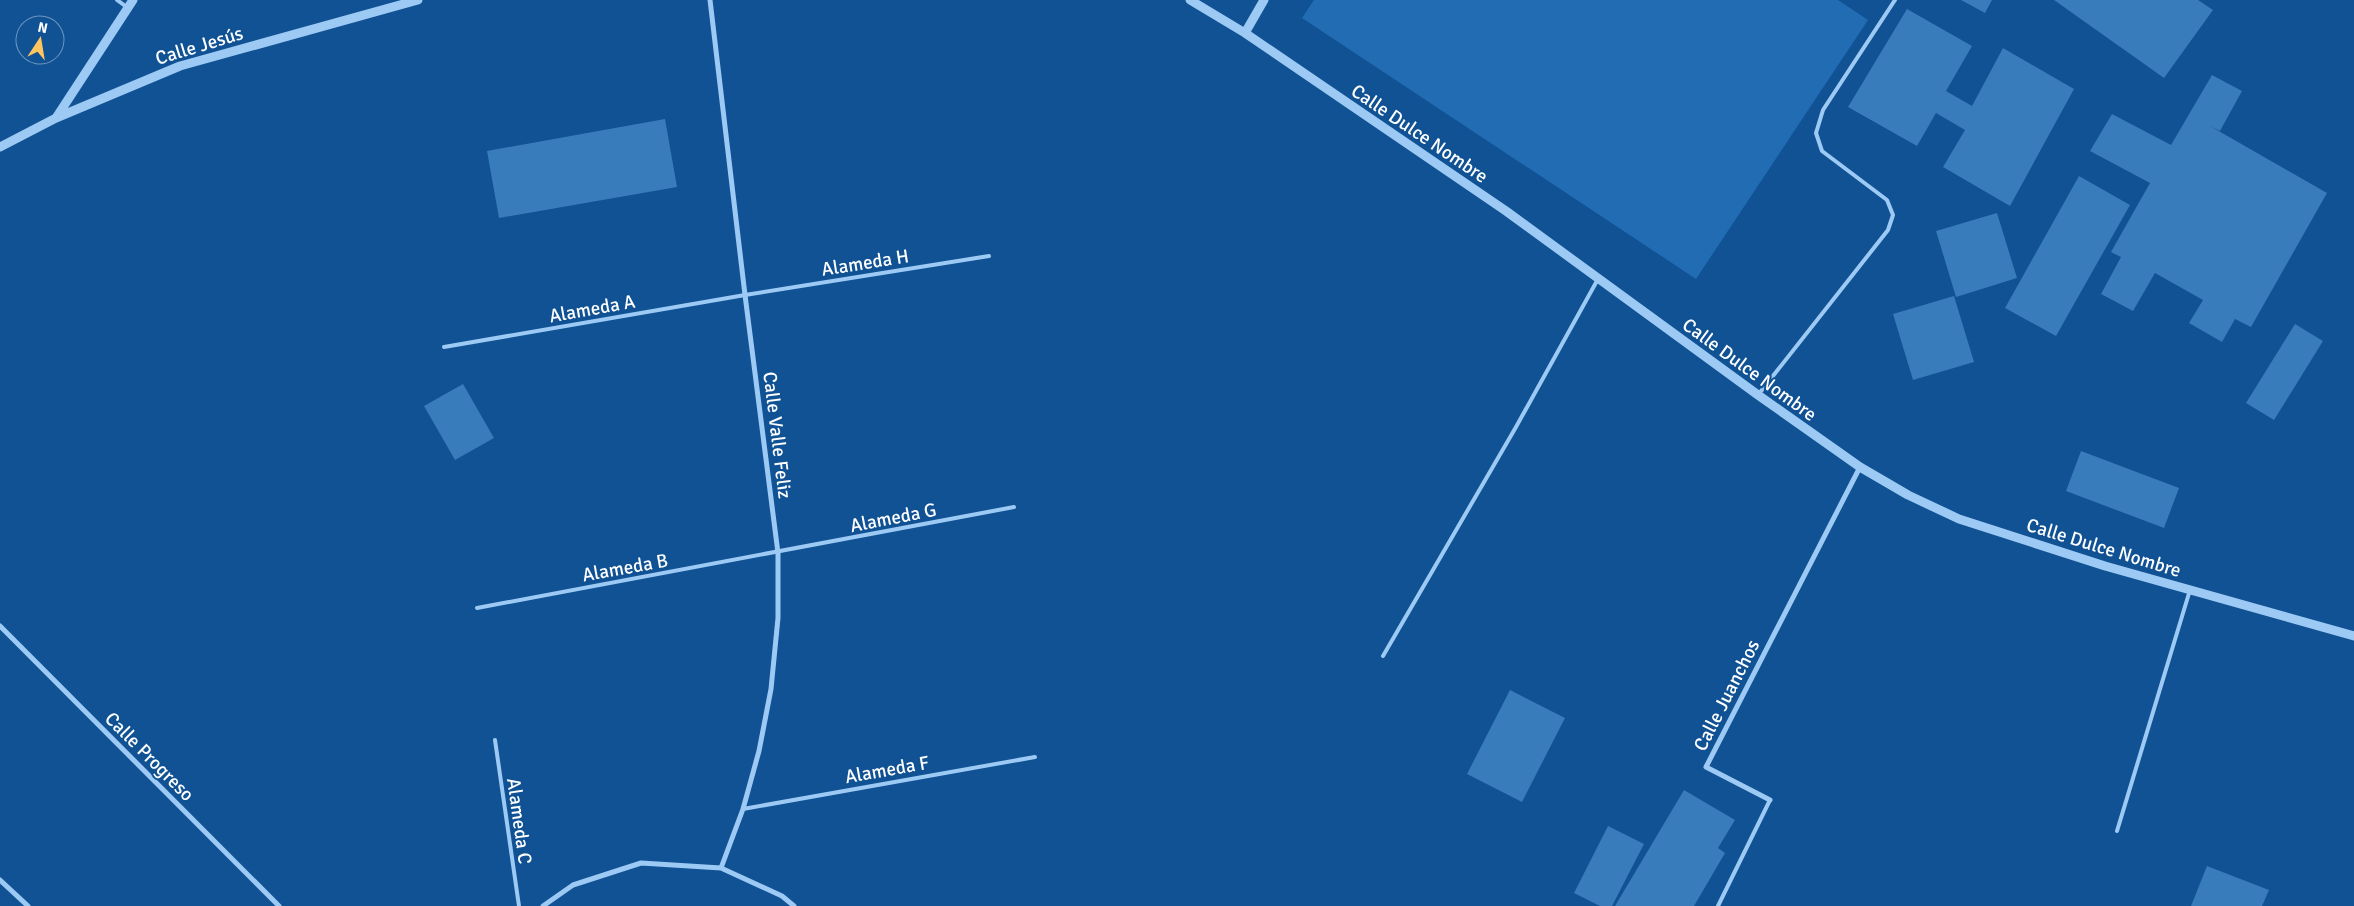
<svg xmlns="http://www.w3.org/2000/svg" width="2354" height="906" font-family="Signika,sans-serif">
<rect width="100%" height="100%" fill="#105294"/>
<path fill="#216cb3" d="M 1314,0 L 1838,0 L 1868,20 L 1696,279 L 1302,18 Z"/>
<path fill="#387cbc" d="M 1961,0 L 1992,0 L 1985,13 Z
M 2054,0 L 2198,0 L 2213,10 L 2164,78 Z
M 1907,9 L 1972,46 L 1946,91 L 1972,106 L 2003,48 L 2074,89 L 2010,206 L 1943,167 L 1965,130 L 1936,113 L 1917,146 L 1848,107 Z
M 2212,75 L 2242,91 L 2220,131 L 2210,126 L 2327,193 L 2251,327 L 2235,319 L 2222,342 L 2189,323 L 2203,300 L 2155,273 L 2133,311 L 2101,294 L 2121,257 L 2111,252 L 2150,183 L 2090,151 L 2112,114 L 2171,145 Z
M 665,119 L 677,187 L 499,218 L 487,151 Z
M 2079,176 L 2130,205 L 2056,336 L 2005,308 Z
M 1997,213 L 2017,278 L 1956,297 L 1936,231 Z
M 1954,296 L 1974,362 L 1913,380 L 1893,314 Z
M 2295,324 L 2323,341 L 2274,420 L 2246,403 Z
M 463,384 L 494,438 L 455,460 L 424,406 Z
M 2081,451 L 2179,488 L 2164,528 L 2066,491 Z
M 1510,690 L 1565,718 L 1522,802 L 1467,774 Z
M 1684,790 L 1735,820 L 1718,848 L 1725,853 L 1694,906 L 1615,906 Z
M 1608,826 L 1644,844 L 1612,906 L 1600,906 L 1574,893 Z
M 2207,866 L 2269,890 L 2262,906 L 2191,906 Z"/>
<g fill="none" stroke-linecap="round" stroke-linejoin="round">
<path stroke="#9dcaf4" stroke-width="4" d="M 117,0 L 128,8
M 444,347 L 745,295 L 989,256
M 1758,395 L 1888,230 L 1893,215 L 1887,200 L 1822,151 L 1816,133 L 1823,110 L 1895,0
M 477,608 L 1014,507
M 1383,656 L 1516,427 L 1598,279
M 495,740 L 519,906
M 743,809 L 1035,757
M 2117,831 L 2190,590
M 1718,906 L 1770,800"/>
<path stroke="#9dcaf4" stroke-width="5" d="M 710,0 L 745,295 L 778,553 L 778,618 L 771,689 L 759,751 L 743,809 L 721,868
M 0,626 L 279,906
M 1770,800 L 1706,767 L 1860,467
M 0,880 L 28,906
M 543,906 L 573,885 L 641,863 L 721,868 L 782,896 L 794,906"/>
<path stroke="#9dcaf4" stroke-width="9" d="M 1190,0 L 1245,33 L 1506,211 L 1758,395 L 1860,467 L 1908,495 L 1959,519 L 2105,566 L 2354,636
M 1245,33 L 1264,0
M 56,118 L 133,0
M 0,147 L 56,118 L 180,66 L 418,0"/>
</g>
<g text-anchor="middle" stroke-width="4" stroke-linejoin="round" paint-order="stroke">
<g font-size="19" fill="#fff" stroke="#105294">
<text transform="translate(199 45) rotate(-17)" y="7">Calle Jesús</text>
<text transform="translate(1420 133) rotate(34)" y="7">Calle Dulce Nombre</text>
<text transform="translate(865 262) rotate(-9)" y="7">Alameda H</text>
<text transform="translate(592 308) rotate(-10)" y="7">Alameda A</text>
<text transform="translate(1750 369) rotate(36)" y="7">Calle Dulce Nombre</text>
<text transform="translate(778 435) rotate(83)" y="7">Calle Valle Feliz</text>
<text transform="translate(893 517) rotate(-11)" y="7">Alameda G</text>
<text transform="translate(2104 547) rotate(17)" y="7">Calle Dulce Nombre</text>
<text transform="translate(625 567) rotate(-10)" y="7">Alameda B</text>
<text transform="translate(1726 695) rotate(-63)" y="7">Calle Juanchos</text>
<text transform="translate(150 756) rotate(45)" y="7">Calle Progreso</text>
<text transform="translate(887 769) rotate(-10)" y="7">Alameda F</text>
<text transform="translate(520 821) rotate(82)" y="7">Alameda C</text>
</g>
</g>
<g transform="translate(40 40) rotate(12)"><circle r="24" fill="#105294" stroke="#7097bf"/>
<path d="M0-4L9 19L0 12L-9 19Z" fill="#ffc660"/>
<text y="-8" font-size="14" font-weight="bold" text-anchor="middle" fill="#ffffff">N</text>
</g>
</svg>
